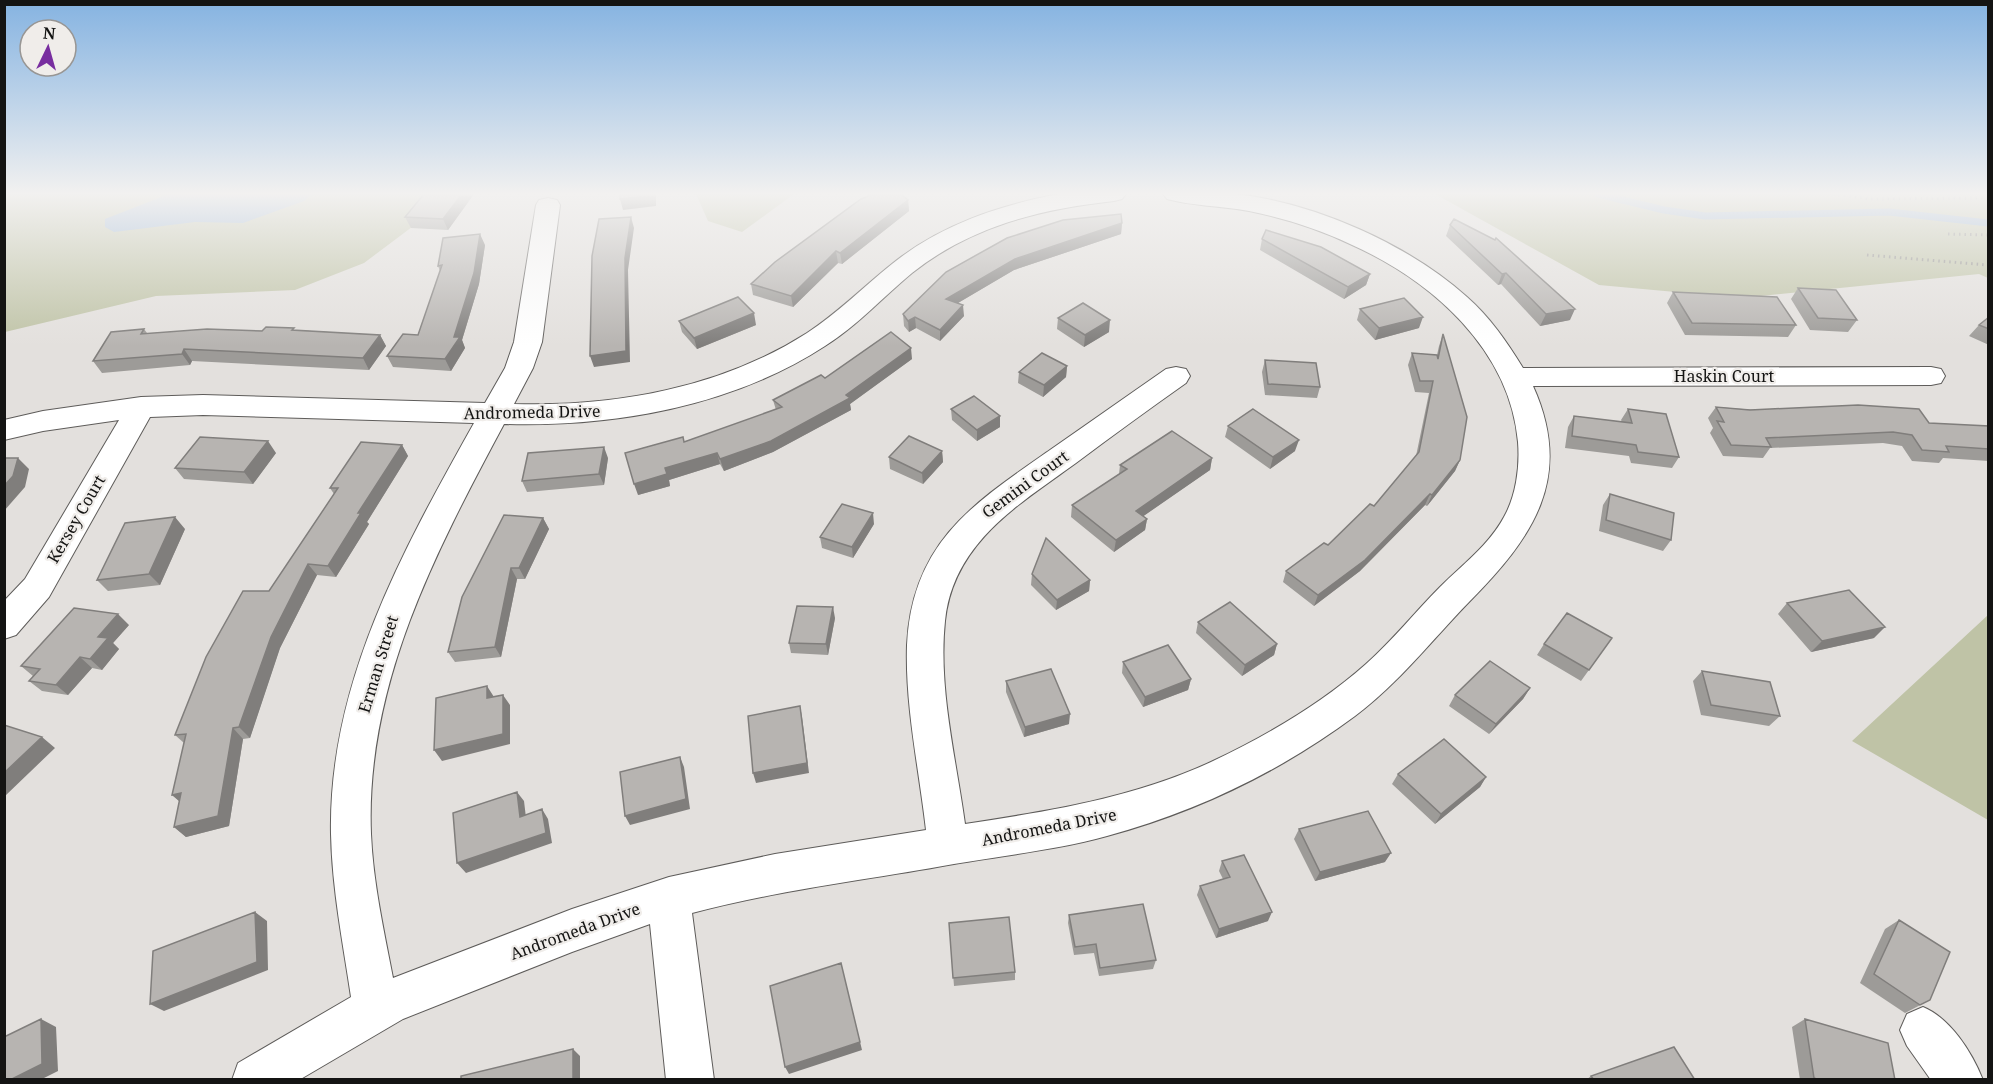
<svg xmlns="http://www.w3.org/2000/svg" width="1993" height="1084" font-family="'Noto Serif',serif">
<rect width="100%" height="100%" fill="#e3e0dd"/>
<path fill="#bfc3a6" d="M 4,194 L 456,194 L 364,263 L 295,290 L 156,296 L 5,332 Z
M 696,194 L 794,194 L 742,232 L 708,221 Z
M 1435,194 L 1988,194 L 1988,278 L 1979,274 L 1741,298 L 1599,285 Z
M 1988,615 L 1988,820 L 1852,741 Z"/>
<path fill="#92b1d6" d="M 169,194 L 312,194 L 304,201 L 243,223 L 195,222 L 114,232 L 105,227 L 105,219 Z"/>
<g fill="none" stroke-linecap="round" stroke-linejoin="round">
<path stroke="#92b1d6" stroke-width="7" d="M 1598,194 L 1664,210 L 1705,216 L 1889,212 L 1988,223"/>
<defs>
<path id="minor" d="M 1058,194 L 1126,194 L 1122,199 L 1114,201 C 1041,209 971,226 912,273 C 883,297 857,326 825,346 C 731,407 614,427 504,424 C 436,551 365,685 371,834 C 373,882 384,931 393,978 L 572,909 L 669,877 L 775,854 L 926,830 C 919,769 905,706 907,645 C 912,542 974,503 1050,450 C 1089,423 1127,396 1166,369 L 1176,367 L 1186,369 L 1190,376 L 1186,383 C 1149,409 1112,436 1076,463 C 1018,505 953,543 945,621 C 938,688 956,758 965,824 C 1050,811 1133,798 1211,762 C 1266,736 1321,704 1366,664 C 1393,640 1415,612 1440,587 C 1462,565 1489,545 1504,517 C 1516,496 1520,467 1518,442 C 1510,349 1431,280 1350,244 C 1318,229 1283,218 1249,211 C 1222,206 1193,206 1167,199 L 1163,194 C 1187,194 1212,192 1236,194 C 1315,203 1408,244 1467,297 C 1490,317 1507,342 1523,368 L 1931,367 L 1941,369 L 1945,376 L 1941,383 L 1931,385 L 1533,386 C 1575,479 1532,538 1469,602 C 1431,641 1399,683 1355,716 C 1281,771 1196,812 1107,836 C 1057,850 1005,855 954,864 C 867,880 778,890 692,913 L 714,1080 L 666,1080 L 650,924 L 572,952 L 403,1019 L 299,1080 L 232,1080 L 238,1063 L 351,997 C 343,943 332,889 331,834 C 328,684 403,550 474,423 L 203,415 L 150,417 L 49,597 L 16,635 L 4,639 L 4,601 L 25,579 L 119,420 L 43,431 L 4,440 L 4,420 L 43,411 L 141,397 L 203,395 L 485,403 L 505,368 L 514,342 L 536,205 L 539,200 L 548,198 L 557,200 L 560,205 L 542,342 L 533,368 L 514,404 C 615,407 721,388 807,333 C 838,313 863,287 892,264 C 940,225 998,206 1058,194 Z
M 1923,1007 C 1950,1018 1972,1052 1983,1080 L 1931,1080 L 1907,1046 L 1900,1030 L 1907,1014 Z"/>
</defs>
<use href="#minor" stroke="#5e5c5a" stroke-width="2"/>
<path stroke="#8c8a88" stroke-width="3" stroke-dasharray="1.5 4" stroke-linecap="butt" d="M 1833,194 L 1870,199 L 1988,198
M 1948,234 L 1988,235
M 1867,255 L 1988,265"/>
<use href="#minor" fill="#fff" fill-rule="evenodd"/>
</g>
<path fill="#9d9b98" d="M 474,194 L 448,230 L 411,228 L 405,217 Z
M 908,200 L 909,211 L 842,264 L 838,263 L 793,307 L 753,295 L 751,284 Z
M 1122,223 L 1121,234 L 1014,270 L 958,303 L 964,316 L 940,341 L 916,328 L 909,332 L 904,326 L 903,314 Z
M 1450,225 L 1570,320 L 1540,326 L 1501,284 L 1498,285 L 1446,236 Z
M 1262,239 L 1370,274 L 1366,285 L 1344,299 L 1260,250 Z
M 485,245 L 479,284 L 462,340 L 465,348 L 451,371 L 393,367 L 387,356 L 418,335 L 440,271 L 438,266 Z
M 1798,288 L 1857,320 L 1848,332 L 1810,330 L 1791,299 Z
M 1673,292 L 1796,325 L 1788,337 L 1685,335 L 1667,303 Z
M 1360,309 L 1419,328 L 1375,340 L 1357,320 Z
M 1989,317 L 1989,345 L 1969,336 L 1979,325 Z
M 1058,318 L 1109,332 L 1084,347 L 1057,329 Z
M 679,321 L 756,325 L 697,349 L 682,332 Z
M 144,329 L 147,333 L 295,330 L 380,335 L 386,346 L 369,370 L 192,361 L 190,365 L 102,373 L 93,361 Z
M 1443,334 L 1460,460 L 1455,471 L 1427,506 L 1425,505 L 1360,571 L 1314,606 L 1283,582 L 1286,571 L 1328,545 L 1374,506 L 1416,456 L 1429,393 L 1415,392 L 1408,365 L 1412,353 L 1437,355 L 1439,346 Z
M 912,359 L 850,404 L 851,410 L 773,452 L 724,471 L 720,464 L 669,480 L 670,486 L 638,495 L 684,442 L 776,410 L 773,400 L 825,378 Z
M 1265,360 L 1320,387 L 1317,398 L 1265,395 L 1262,372 Z
M 1067,366 L 1066,377 L 1043,397 L 1018,383 L 1019,372 Z
M 1716,407 L 1929,423 L 1989,426 L 1989,461 L 1943,458 L 1939,463 L 1912,461 L 1902,446 L 1883,443 L 1770,448 L 1763,458 L 1723,456 L 1710,433 L 1713,428 L 1708,418 Z
M 951,409 L 1000,427 L 977,441 L 952,420 Z
M 1628,409 L 1679,457 L 1672,468 L 1631,463 L 1629,456 L 1565,448 L 1568,427 L 1574,416 L 1622,422 L 1621,420 Z
M 1228,426 L 1295,451 L 1270,469 L 1225,437 Z
M 402,445 L 408,456 L 367,522 L 369,524 L 336,577 L 317,575 L 280,648 L 250,738 L 243,739 L 229,826 L 186,837 L 174,827 L 180,802 L 172,795 L 184,743 L 175,735 L 269,591 L 334,494 L 330,488 Z
M 942,451 L 943,462 L 923,484 L 890,469 L 889,457 Z
M 276,453 L 253,484 L 184,479 L 175,468 Z
M 608,458 L 604,485 L 527,492 L 522,481 Z
M 1212,458 L 1210,470 L 1143,516 L 1147,519 L 1145,530 L 1114,552 L 1071,517 L 1072,505 L 1119,474 L 1120,465 Z
M 1610,494 L 1671,540 L 1663,551 L 1599,531 L 1603,505 Z
M 543,518 L 549,529 L 525,579 L 517,579 L 501,657 L 455,662 L 448,652 Z
M 874,524 L 853,558 L 822,548 L 820,537 Z
M 185,529 L 160,585 L 108,591 L 97,580 Z
M 1032,574 L 1090,580 L 1089,591 L 1056,610 L 1031,585 Z
M 1787,603 L 1874,638 L 1811,652 L 1778,614 Z
M 835,618 L 828,655 L 791,653 L 789,643 Z
M 1198,622 L 1277,644 L 1274,655 L 1242,676 L 1196,633 Z
M 129,625 L 113,643 L 119,649 L 102,670 L 92,668 L 68,695 L 42,691 L 29,681 L 33,676 L 21,666 Z
M 1612,638 L 1581,681 L 1537,655 L 1544,644 Z
M 1123,662 L 1191,679 L 1188,690 L 1143,707 L 1122,673 Z
M 1702,671 L 1780,716 L 1769,726 L 1701,715 L 1693,681 Z
M 1006,681 L 1069,724 L 1024,737 L 1006,692 Z
M 1530,688 L 1523,699 L 1489,734 L 1449,706 L 1455,695 Z
M 1398,774 L 1486,777 L 1480,787 L 1435,824 L 1392,784 Z
M 1299,829 L 1385,862 L 1315,881 L 1294,839 Z
M 1222,861 L 1268,921 L 1216,938 L 1197,895 L 1200,886 L 1223,879 L 1219,871 Z
M 1069,915 L 1156,960 L 1153,969 L 1099,976 L 1094,953 L 1074,955 L 1068,923 Z
M 1899,920 L 1930,1000 L 1905,1013 L 1860,983 L 1885,929 Z
M 949,923 L 1015,972 L 1015,980 L 954,986 Z
M 1805,1019 L 1895,1080 L 1800,1080 L 1792,1027 Z
M 1591,1076 L 1695,1080 L 1586,1080 Z"/>
<path fill="#807e7c" d="M 462,194 L 474,194 L 448,230 L 443,219 Z
M 653,194 L 656,194 L 656,206 L 623,210 L 620,199 Z
M 908,200 L 909,211 L 842,264 L 840,253 Z
M 631,217 L 634,228 L 628,270 L 630,362 L 594,367 L 590,356 L 625,258 Z
M 1122,223 L 1121,234 L 1014,270 L 946,310 L 946,299 L 1015,259 Z
M 480,234 L 485,245 L 479,284 L 462,340 L 465,348 L 451,371 L 445,359 L 454,337 Z
M 836,251 L 838,263 L 793,307 L 791,296 Z
M 1506,273 L 1501,284 L 1498,285 L 1502,274 Z
M 1370,274 L 1366,285 L 1344,299 L 1348,287 Z
M 963,305 L 964,316 L 940,341 L 940,330 Z
M 1575,309 L 1570,320 L 1540,326 L 1546,314 Z
M 754,313 L 756,325 L 697,349 L 694,338 Z
M 915,317 L 916,328 L 909,332 L 908,321 Z
M 1423,317 L 1419,328 L 1375,340 L 1379,328 Z
M 1110,320 L 1109,332 L 1084,347 L 1085,335 Z
M 380,335 L 386,346 L 369,370 L 363,358 Z
M 911,348 L 912,359 L 850,404 L 851,410 L 773,452 L 724,471 L 720,459 L 846,395 Z
M 184,349 L 192,361 L 190,365 L 182,354 Z
M 1067,366 L 1066,377 L 1043,397 L 1044,385 Z
M 1000,416 L 1000,427 L 977,441 L 977,430 Z
M 1299,440 L 1295,451 L 1270,469 L 1273,457 Z
M 268,441 L 276,453 L 253,484 L 244,472 Z
M 402,445 L 408,456 L 367,522 L 369,524 L 336,577 L 328,566 L 358,513 Z
M 604,447 L 608,458 L 604,485 L 599,474 Z
M 942,451 L 943,462 L 923,484 L 922,473 Z
M 717,453 L 720,464 L 669,480 L 670,486 L 638,495 L 634,484 L 665,468 Z
M 18,458 L 29,469 L 25,487 L 4,511 L 4,486 Z
M 1212,458 L 1210,470 L 1135,522 L 1136,511 Z
M 1460,460 L 1455,471 L 1427,506 L 1432,495 Z
M 1430,494 L 1425,505 L 1360,571 L 1314,606 L 1318,595 Z
M 873,513 L 874,524 L 853,558 L 852,547 Z
M 175,517 L 185,529 L 160,585 L 149,574 Z
M 543,518 L 549,529 L 525,579 L 519,568 Z
M 1147,519 L 1145,530 L 1114,552 L 1116,540 Z
M 308,564 L 317,575 L 280,648 L 250,738 L 239,727 L 271,637 Z
M 511,568 L 517,579 L 501,657 L 495,647 Z
M 1090,580 L 1089,591 L 1056,610 L 1057,600 Z
M 833,607 L 835,618 L 828,655 L 826,644 Z
M 118,614 L 129,625 L 113,643 L 119,649 L 102,670 L 90,659 L 98,637 Z
M 1885,627 L 1874,638 L 1811,652 L 1822,641 Z
M 1277,644 L 1274,655 L 1242,676 L 1245,665 Z
M 80,657 L 92,668 L 68,695 L 56,685 Z
M 1191,679 L 1188,690 L 1143,707 L 1145,697 Z
M 487,686 L 494,697 L 487,698 Z
M 1530,688 L 1523,699 L 1489,734 L 1496,724 Z
M 503,695 L 510,705 L 510,744 L 442,761 L 434,750 Z
M 800,706 L 802,717 L 809,773 L 756,783 L 753,773 Z
M 1070,714 L 1069,724 L 1024,737 L 1025,727 Z
M 233,728 L 243,739 L 229,826 L 186,837 L 174,827 Z
M 42,737 L 55,748 L 4,797 L 4,773 Z
M 680,757 L 684,767 L 690,809 L 630,825 L 625,816 Z
M 1486,777 L 1480,787 L 1435,824 L 1441,814 Z
M 517,792 L 524,801 L 527,826 L 520,817 Z
M 181,793 L 184,805 L 172,795 Z
M 542,809 L 548,819 L 552,843 L 466,873 L 457,863 Z
M 1391,853 L 1385,862 L 1315,881 L 1320,872 Z
M 255,912 L 267,921 L 268,970 L 164,1011 L 150,1004 Z
M 1272,912 L 1268,921 L 1216,938 L 1219,929 Z
M 841,963 L 862,1050 L 789,1074 L 785,1067 Z
M 41,1019 L 56,1027 L 58,1071 L 40,1080 L 10,1080 Z
M 573,1049 L 580,1056 L 580,1080 L 573,1080 Z"/>
<path fill="#b7b4b1" stroke="#807e7c" stroke-width="1.5" d="M 424,194 L 462,194 L 443,219 L 405,217 Z
M 620,194 L 653,194 L 653,195 L 620,199 Z
M 874,194 L 901,194 L 908,200 L 840,253 L 836,251 L 791,296 L 751,284 L 775,262 L 861,199 Z
M 1121,214 L 1122,223 L 1015,259 L 946,299 L 963,305 L 940,330 L 915,317 L 908,321 L 903,314 L 946,272 L 1007,238 L 1063,220 Z
M 631,217 L 625,258 L 626,351 L 590,356 L 592,256 L 599,219 Z
M 1454,219 L 1495,240 L 1496,238 L 1575,309 L 1546,314 L 1506,273 L 1502,274 L 1450,225 Z
M 1266,230 L 1321,247 L 1370,274 L 1348,287 L 1262,239 Z
M 480,234 L 474,273 L 454,337 L 460,337 L 445,359 L 387,356 L 403,334 L 418,335 L 442,265 L 438,266 L 443,238 Z
M 1798,288 L 1836,290 L 1857,320 L 1818,318 Z
M 1673,292 L 1777,297 L 1796,325 L 1692,323 Z
M 738,297 L 754,313 L 694,338 L 679,321 Z
M 1404,298 L 1423,317 L 1379,328 L 1360,309 Z
M 1083,303 L 1110,320 L 1085,335 L 1058,318 Z
M 1989,317 L 1989,329 L 1979,325 Z
M 266,327 L 294,328 L 292,330 L 380,335 L 363,358 L 184,349 L 182,354 L 93,361 L 111,332 L 144,329 L 141,334 L 207,329 L 262,331 Z
M 891,332 L 911,348 L 846,395 L 850,398 L 771,441 L 720,459 L 717,453 L 665,468 L 667,474 L 634,484 L 625,453 L 683,437 L 684,442 L 782,407 L 773,400 L 821,375 L 825,378 Z
M 1443,334 L 1467,417 L 1460,460 L 1432,495 L 1430,494 L 1365,560 L 1318,595 L 1286,571 L 1324,543 L 1328,545 L 1370,504 L 1374,506 L 1419,452 L 1433,381 L 1420,381 L 1412,353 L 1437,355 L 1438,359 Z
M 1042,353 L 1067,366 L 1044,385 L 1019,372 Z
M 1265,360 L 1316,363 L 1320,387 L 1268,384 Z
M 974,396 L 1000,416 L 977,430 L 951,409 Z
M 1858,405 L 1919,409 L 1929,423 L 1989,426 L 1989,449 L 1946,446 L 1949,452 L 1922,450 L 1912,435 L 1893,432 L 1766,438 L 1771,447 L 1731,445 L 1717,421 L 1724,422 L 1716,407 L 1750,410 Z
M 1253,409 L 1299,440 L 1273,457 L 1228,426 Z
M 1628,409 L 1666,414 L 1679,457 L 1638,452 L 1636,445 L 1572,436 L 1574,416 L 1632,423 Z
M 1172,431 L 1212,458 L 1136,511 L 1147,519 L 1116,540 L 1072,505 L 1127,469 L 1120,465 Z
M 909,436 L 942,451 L 922,473 L 889,457 Z
M 200,437 L 268,441 L 244,472 L 175,468 Z
M 361,442 L 402,445 L 358,513 L 361,513 L 328,566 L 308,564 L 271,637 L 239,727 L 233,728 L 218,816 L 174,827 L 181,793 L 172,795 L 186,734 L 175,735 L 206,657 L 243,591 L 269,591 L 338,488 L 330,488 Z
M 604,447 L 599,474 L 522,481 L 528,453 Z
M 4,458 L 18,458 L 13,476 L 4,486 Z
M 1610,494 L 1674,513 L 1671,540 L 1606,520 Z
M 842,504 L 873,513 L 852,547 L 820,537 Z
M 504,515 L 543,518 L 519,568 L 511,568 L 495,647 L 448,652 L 462,597 Z
M 175,517 L 149,574 L 97,580 L 125,523 Z
M 1046,538 L 1090,580 L 1057,600 L 1032,574 Z
M 1849,590 L 1885,627 L 1822,641 L 1787,603 Z
M 1230,602 L 1277,644 L 1245,665 L 1198,622 Z
M 797,606 L 833,607 L 826,644 L 789,643 Z
M 74,608 L 118,614 L 98,637 L 108,638 L 90,659 L 80,657 L 56,685 L 29,681 L 40,669 L 21,666 Z
M 1567,613 L 1612,638 L 1589,670 L 1544,644 Z
M 1168,645 L 1191,679 L 1145,697 L 1123,662 Z
M 1490,661 L 1530,688 L 1496,724 L 1455,695 Z
M 1051,669 L 1070,714 L 1025,727 L 1006,681 Z
M 1702,671 L 1770,682 L 1780,716 L 1711,705 Z
M 487,686 L 487,698 L 503,695 L 503,734 L 434,750 L 436,698 Z
M 800,706 L 807,763 L 753,773 L 748,716 Z
M 4,725 L 42,737 L 4,773 Z
M 1444,739 L 1486,777 L 1441,814 L 1398,774 Z
M 680,757 L 686,799 L 625,816 L 620,772 Z
M 517,792 L 520,817 L 542,809 L 546,833 L 457,863 L 453,813 Z
M 1368,811 L 1391,853 L 1320,872 L 1299,829 Z
M 1244,855 L 1272,912 L 1219,929 L 1200,886 L 1230,877 L 1222,861 Z
M 1143,904 L 1156,960 L 1100,968 L 1096,944 L 1075,947 L 1069,915 Z
M 255,912 L 257,962 L 150,1004 L 153,951 Z
M 1009,917 L 1015,972 L 953,978 L 949,923 Z
M 1899,920 L 1950,952 L 1930,1000 L 1920,1005 L 1874,974 Z
M 841,963 L 860,1042 L 785,1067 L 770,986 Z
M 41,1019 L 42,1064 L 10,1080 L 4,1080 L 4,1037 Z
M 1805,1019 L 1888,1043 L 1895,1080 L 1819,1080 L 1814,1078 Z
M 1674,1047 L 1695,1080 L 1594,1080 L 1591,1076 Z
M 573,1049 L 573,1080 L 461,1080 L 461,1076 Z"/>
<linearGradient id="sky" x2="0" y2="1"><stop stop-color="#85b3e1"/><stop offset="0.56" stop-color="#f2f1f0"/><stop offset="1" stop-color="#f2f1f0" stop-opacity="0"/></linearGradient>
<rect width="1993" height="346" fill="url(#sky)"/>
<g text-anchor="middle" stroke-width="4.5" stroke-linejoin="round" paint-order="stroke">
<g font-size="16" fill="#141413" stroke="#f0edea">
<text x="1724" y="382">Haskin Court</text>
<text transform="translate(532 412) rotate(-1)" y="6">Andromeda Drive</text>
<text transform="translate(1025 484) rotate(-36)" y="6">Gemini Court</text>
<text transform="translate(76 519) rotate(-60)" y="6">Kersey Court</text>
<text transform="translate(378 664) rotate(-73)" y="6">Erman Street</text>
<text transform="translate(1049 827) rotate(-11)" y="6">Andromeda Drive</text>
<text transform="translate(575 931) rotate(-20)" y="6">Andromeda Drive</text>
</g>
</g>
<rect width="1993" height="1084" fill="none" stroke="#141413" stroke-width="12"/>
<g transform="translate(48 48) rotate(5)"><circle r="28" fill="#f0edea" stroke="#989694" stroke-width="1.5"/>
<path d="M0-4.5L10 22L0 15L-10 22Z" fill="#782d9f"/>
<text y="-9" font-size="16" font-weight="bold" text-anchor="middle" fill="#141413">N</text>
</g>
</svg>
